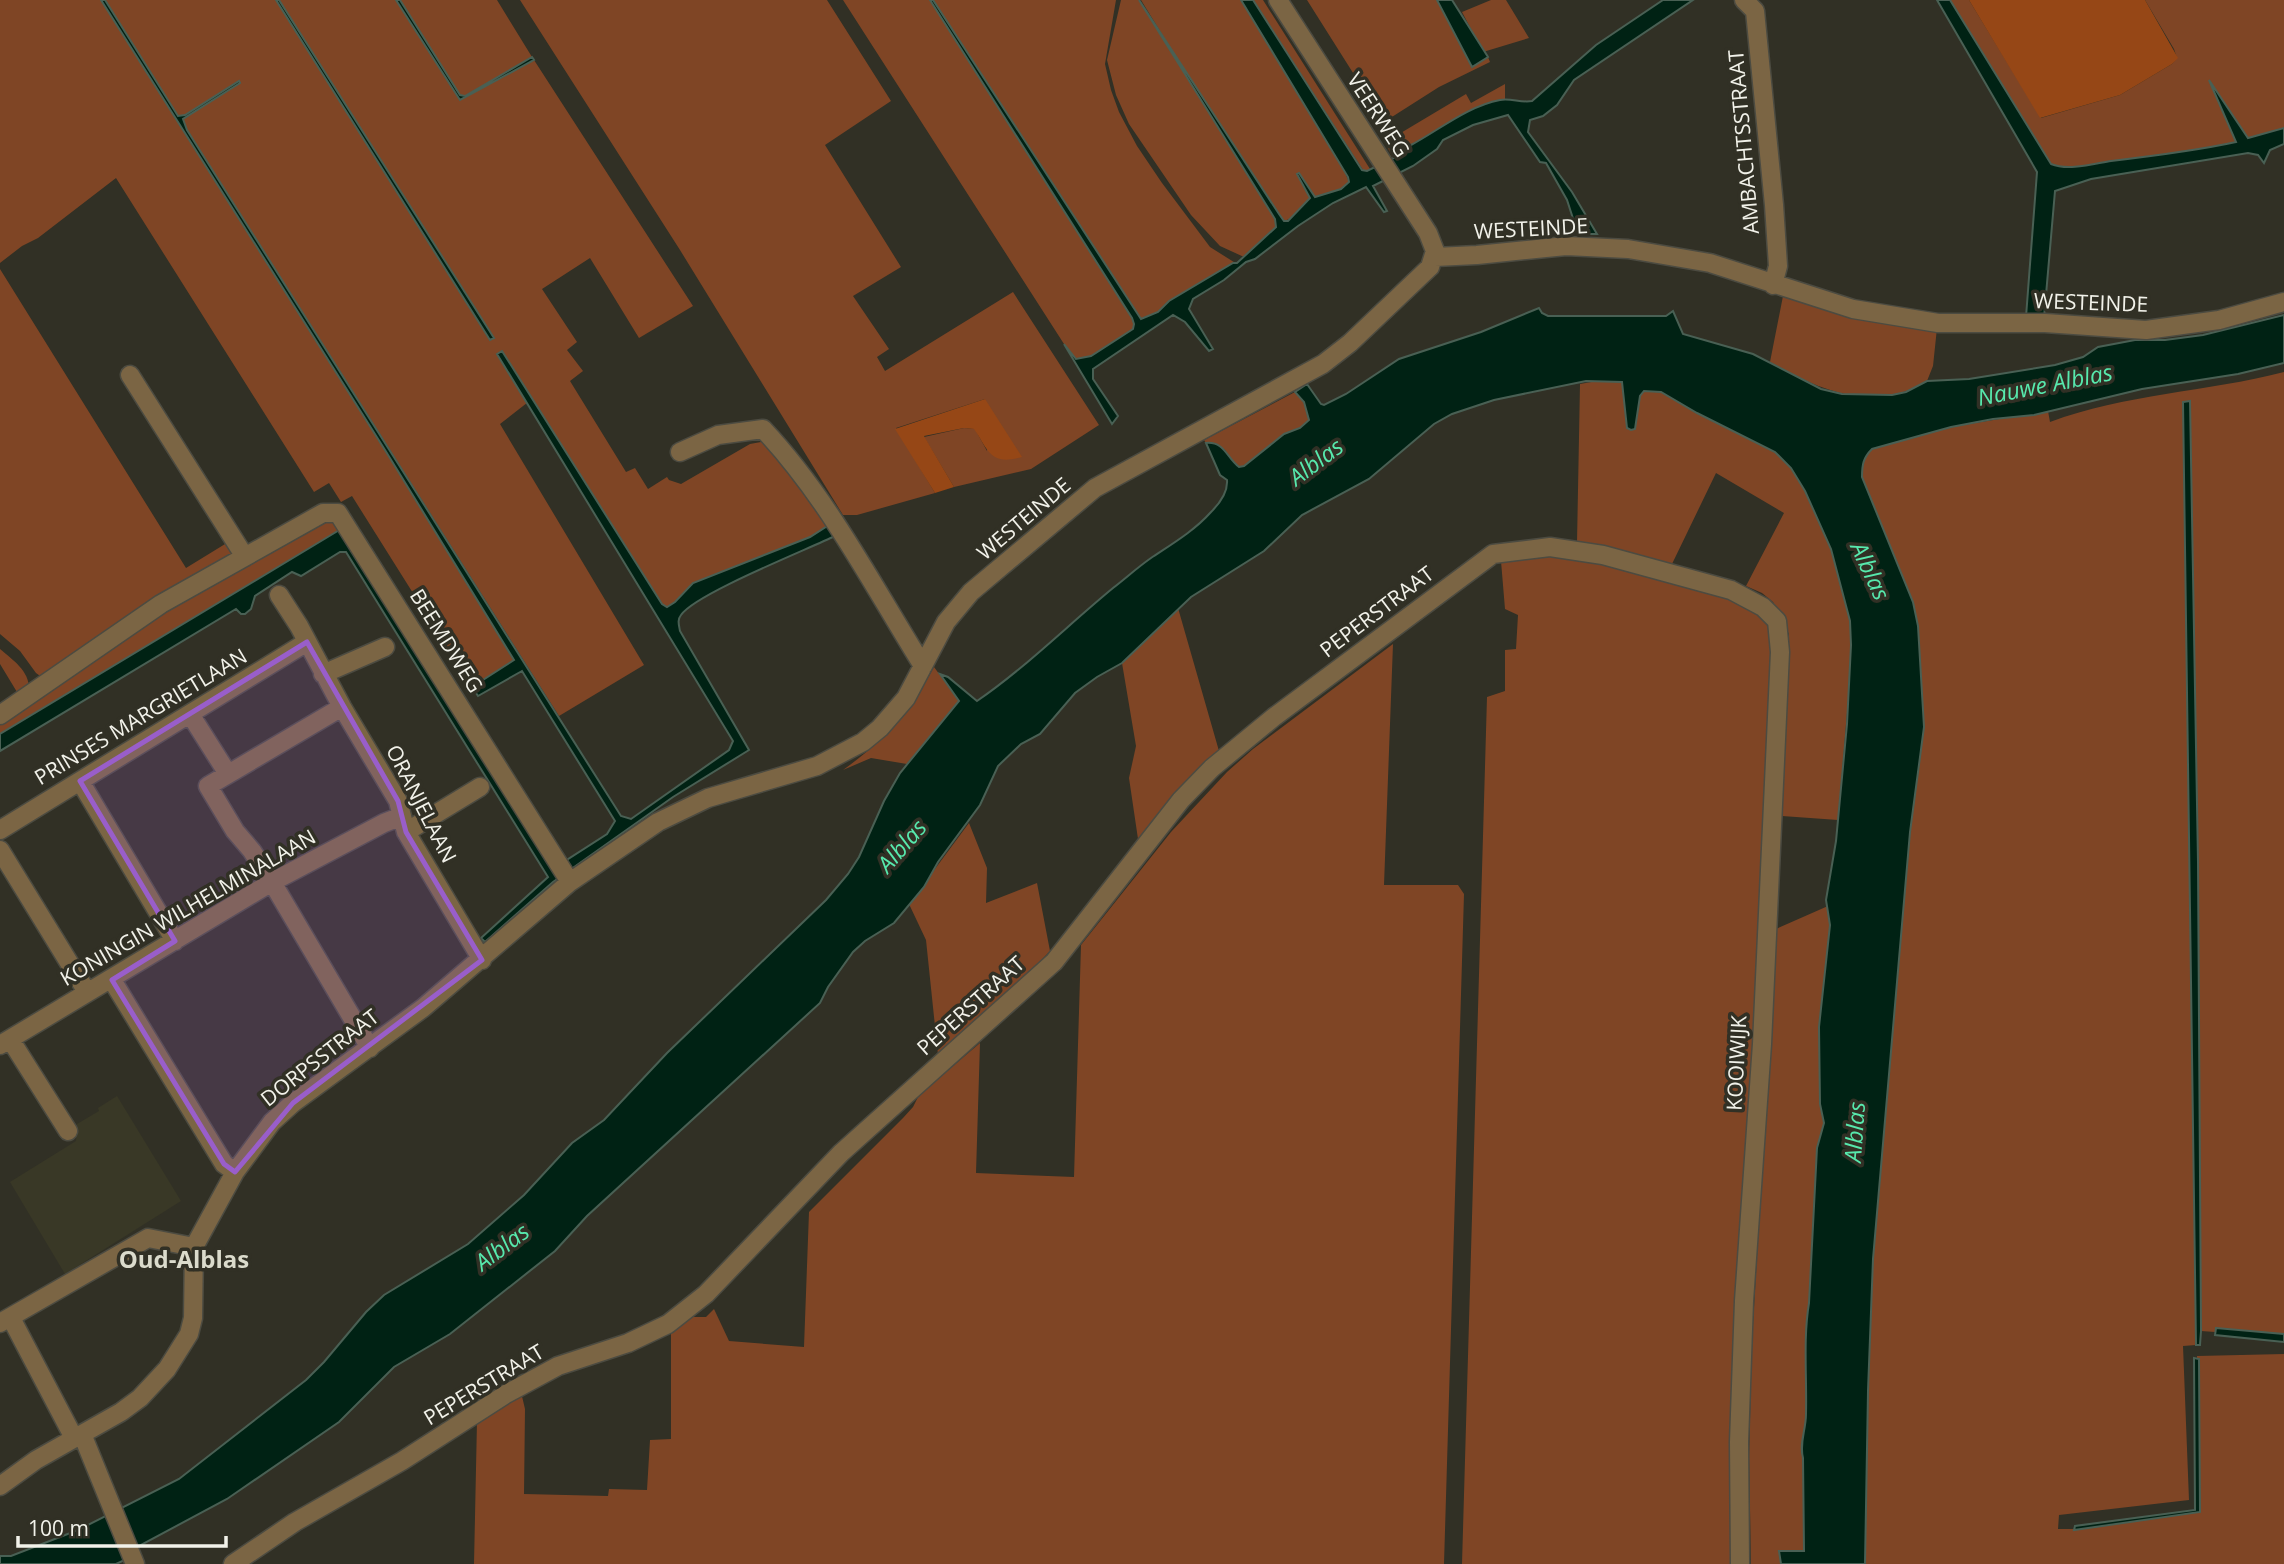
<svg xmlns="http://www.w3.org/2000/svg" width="2284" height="1564" font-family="'Open Sans',sans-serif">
<rect width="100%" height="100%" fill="#313025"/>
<path fill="#393826" d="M 117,1096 L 181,1201 L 65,1274 L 10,1182 L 76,1141 L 77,1124 L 99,1111 L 98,1108 Z"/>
<path fill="#7f4525" d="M 0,0 L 101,0 L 385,450 L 514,660 L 472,687 L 352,496 L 341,502 L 329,483 L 314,492 L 116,178 L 38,238 L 22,246 L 0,263 Z
M 105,0 L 276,0 L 491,340 L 494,338 L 279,0 L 396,0 L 460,100 L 534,60 L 693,306 L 639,338 L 590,258 L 542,289 L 577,342 L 567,350 L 583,371 L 570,381 L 626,472 L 635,468 L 648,489 L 667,477 L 669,480 L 681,484 L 750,444 L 761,442 L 772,447 L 829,525 L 810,537 L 693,583 L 675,602 L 667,607 L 662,604 L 532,399 L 500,424 L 644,665 L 559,716 L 187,130 L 183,119 L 240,83 L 238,81 L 185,115 L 178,116 Z
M 400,0 L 497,0 L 532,57 L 465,96 L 460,95 Z
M 520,0 L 827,0 L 891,101 L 825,145 L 901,267 L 853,296 L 889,349 L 877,357 L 885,371 L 1013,292 L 1099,425 L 1031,469 L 954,487 L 924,437 L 964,428 L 975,429 L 987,451 L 985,399 L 896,428 L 935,493 L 857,515 L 843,515 L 680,250 Z
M 843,0 L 930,0 L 1131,315 L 1134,324 L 1133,329 L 1091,356 L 1076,359 L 1064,344 Z
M 933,0 L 1116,0 L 1105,64 L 1111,90 L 1119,112 L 1137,146 L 1162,183 L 1210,247 L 1237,264 L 1233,263 L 1169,301 L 1158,312 L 1141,319 L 1137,316 Z
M 1121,0 L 1139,0 L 1275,219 L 1277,227 L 1244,257 L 1220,246 L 1191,215 L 1129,124 L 1116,95 L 1107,60 Z
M 1141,0 L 1241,0 L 1343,168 L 1349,182 L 1341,189 L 1315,197 L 1298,173 L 1297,175 L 1311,198 L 1292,218 L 1284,221 L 1198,93 Z
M 1253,0 L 1263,0 L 1370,169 L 1367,171 L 1363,170 Z
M 1307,0 L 1437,0 L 1472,66 L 1488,57 L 1490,62 L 1439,87 L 1384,122 Z
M 1491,0 L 1506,0 L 1529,38 L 1483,52 L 1462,12 Z
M 1950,0 L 1969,0 L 2041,118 L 2120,95 L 2172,64 L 2177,58 L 2174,49 L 2145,0 L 2284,0 L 2284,128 L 2248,138 L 2212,86 L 2237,142 C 2195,151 2153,156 2111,161 C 2093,164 2068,171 2051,164 Z
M 1505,84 L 1505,99 L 1495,101 L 1411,145 L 1405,144 L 1400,139 L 1400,153 L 1393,158 L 1387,146 L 1394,137 L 1466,94 L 1471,103 Z
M 0,269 L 186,568 L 230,541 L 236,555 L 43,678 L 36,673 L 20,651 L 0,634 Z
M 1783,296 L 1848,315 L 1937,328 L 1933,366 L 1927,381 C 1874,414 1818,390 1770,362 Z
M 2284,372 L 2284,1334 L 2216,1328 L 2215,1332 L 2201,1331 L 2198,862 L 2190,401 L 2183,403 L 2196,1345 L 2183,1346 L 2189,1500 L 2059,1515 L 2058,1529 L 2079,1529 L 2200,1512 L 2197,1356 L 2284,1354 L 2284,1564 L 1865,1564 L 1868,1391 L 1873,1259 L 1910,832 L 1924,727 L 1918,626 L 1913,602 L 1862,477 C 1862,465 1863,458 1872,449 L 1951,427 L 2048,411 L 2050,422 C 2124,394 2207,392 2284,372 Z
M 1603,380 L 1622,382 L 1635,429 L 1640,396 L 1643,391 L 1661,392 L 1697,413 L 1775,452 L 1791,468 L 1805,491 L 1831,549 L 1850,621 L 1850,677 L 1838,820 L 1782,816 L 1789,634 L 1773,602 L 1762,593 L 1746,586 L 1784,513 L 1716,473 L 1672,564 L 1606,547 L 1577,543 L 1580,384 Z
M 1295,392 L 1304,402 L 1309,420 L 1300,428 L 1284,434 L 1244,466 L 1239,467 L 1233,462 L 1225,450 L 1209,442 L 1206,443 L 1204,440 Z
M 331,520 L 336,522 L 341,529 L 0,734 L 0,724 L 126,631 Z
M 1557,553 L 1595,558 L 1728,595 L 1759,614 L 1768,626 L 1772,640 L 1737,1564 L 1462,1564 L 1487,697 L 1505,691 L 1505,650 L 1516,649 L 1518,615 L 1505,609 L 1501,561 Z
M 1178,608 L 1219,751 L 1168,802 L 1138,839 L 1129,778 L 1136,746 L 1122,663 Z
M 1393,644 L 1384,885 L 1458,885 L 1464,894 L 1444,1564 L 474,1564 L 477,1421 L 521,1392 L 525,1409 L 524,1494 L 608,1496 L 609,1489 L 647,1490 L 650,1440 L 671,1439 L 671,1333 L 691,1317 L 706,1317 L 714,1309 L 729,1341 L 804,1347 L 809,1212 L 903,1118 L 913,1107 L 919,1095 L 980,1043 L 976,1173 L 1074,1177 L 1081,945 L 1171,832 L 1227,772 L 1253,749 Z
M 0,649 C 14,661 31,672 29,692 L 20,697 L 0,664 Z
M 934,667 L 959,701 L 907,764 L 871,758 L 843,770 C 886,739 909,713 934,667 Z
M 969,823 L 987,868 L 986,903 L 1037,883 L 1050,951 L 1031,971 L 938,1055 L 926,940 L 909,904 Z
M 1828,906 L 1830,925 L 1819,1027 L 1819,1081 L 1824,1123 L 1817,1148 L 1809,1303 C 1803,1339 1807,1377 1806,1414 C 1806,1430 1799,1443 1803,1458 L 1804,1551 L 1779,1551 L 1781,1564 L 1751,1564 L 1749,1457 L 1752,1342 L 1776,929 Z"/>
<path fill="#964716" d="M 1969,0 L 2145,0 L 2178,58 L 2172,64 L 2120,95 L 2040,118 Z
M 985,399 L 1022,457 C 990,466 989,451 974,429 L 964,428 L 924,436 L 954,487 L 935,493 L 895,429 Z"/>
<path fill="#002214" stroke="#496054" stroke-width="2" d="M 101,0 L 105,0 L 178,116 L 185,115 L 239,81 L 240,83 L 183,119 L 187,130 L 621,816 L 631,819 L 729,750 L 733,741 L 497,354 L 502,351 L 662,604 L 667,607 L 675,602 L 693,583 L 810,537 L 829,525 L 835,536 C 806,550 695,594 681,615 C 677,620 679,625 680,631 L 749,750 L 673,797 L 553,882 L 485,942 L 481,938 L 548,877 L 346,552 L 340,552 L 301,576 L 292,572 L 255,596 L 251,609 L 245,614 L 241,614 L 236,609 L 0,751 L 0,734 L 341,529 L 554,868 L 607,834 L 615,821 L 522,671 L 478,696 L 472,687 L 514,660 L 385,450 Z
M 276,0 L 279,0 L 494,338 L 490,340 Z
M 396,0 L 400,0 L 460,95 L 465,96 L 532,57 L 534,60 L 460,100 Z
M 930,0 L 933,0 L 1141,319 L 1158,312 L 1169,301 L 1233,263 L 1237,263 L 1276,227 L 1275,219 L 1139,0 L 1279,214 L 1284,221 L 1288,221 L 1310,198 L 1297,174 L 1299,173 L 1315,197 L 1341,189 L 1349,182 L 1348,177 L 1241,0 L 1253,0 L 1362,170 L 1367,171 L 1398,156 L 1400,153 L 1393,145 L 1400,139 L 1405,144 L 1411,145 C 1439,130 1468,106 1500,100 C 1511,98 1521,103 1532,101 L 1596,45 L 1663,0 L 1693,0 L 1574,80 L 1557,105 L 1543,116 L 1530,120 L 1528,132 L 1572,192 L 1597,234 L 1578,234 L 1567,200 L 1546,163 L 1540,162 L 1508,115 L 1473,125 L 1443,140 L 1437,149 L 1413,166 L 1373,186 L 1387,211 L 1384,212 L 1366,187 L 1333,203 L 1298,226 L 1255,259 L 1246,262 L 1224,280 L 1193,299 L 1189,309 L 1213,349 L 1209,351 L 1185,322 L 1173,315 L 1093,369 L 1093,379 L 1118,416 L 1112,424 L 1064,344 L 1076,359 L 1091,356 L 1133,329 L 1134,324 L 1132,318 Z
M 1437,0 L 1452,0 L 1488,57 L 1472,67 Z
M 1937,0 L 1950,0 L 2051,164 C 2068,171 2093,164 2111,161 C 2153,156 2195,151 2236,142 L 2209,80 L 2248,138 L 2284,128 L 2284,144 L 2270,150 L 2264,163 L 2258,155 L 2248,153 L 2091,179 L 2055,191 L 2044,318 L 2026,317 L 2037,172 Z
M 1539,308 L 1542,313 L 1548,316 L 1666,316 L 1673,311 L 1683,334 L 1753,354 L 1821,389 L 1842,394 L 1892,395 L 1906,392 L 1927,381 L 1969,379 L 2055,365 L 2083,357 L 2098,347 L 2135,340 L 2165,340 L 2203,335 L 2284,315 L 2284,363 L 2238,374 L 2142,389 L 2034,415 L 1993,419 L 1951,427 L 1872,449 C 1863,458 1862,465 1862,477 L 1913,602 L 1918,626 L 1924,727 L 1910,832 L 1873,1259 L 1868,1391 L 1865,1564 L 1781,1564 L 1779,1551 L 1804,1551 L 1803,1458 C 1799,1443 1806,1430 1806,1414 C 1807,1377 1803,1339 1809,1303 L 1817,1148 L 1824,1123 L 1820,1104 L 1819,1027 L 1830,925 L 1826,900 L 1836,841 L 1847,724 L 1851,645 L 1850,621 L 1831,549 L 1805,491 L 1791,468 L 1775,452 L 1697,413 L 1661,392 L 1644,391 L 1640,396 L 1635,429 L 1631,430 L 1627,428 L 1622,382 L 1586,381 L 1494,400 L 1452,414 L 1434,424 L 1369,479 L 1302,515 L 1264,551 L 1191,597 L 1122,663 L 1097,677 L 1075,693 L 1040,734 L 1021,744 L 998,766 L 980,805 L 938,862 L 924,887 L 894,923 L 865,941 L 853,952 L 828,987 L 820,1003 L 587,1216 L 555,1251 L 450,1334 L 394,1367 L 339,1422 L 227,1499 L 137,1547 L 127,1559 L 116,1564 L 0,1564 L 0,1556 L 11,1556 L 78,1530 L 179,1479 L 306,1380 L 324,1362 L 366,1312 L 384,1295 L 468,1244 L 524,1195 L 572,1143 L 604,1120 L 667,1053 L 826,900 L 848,874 L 859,857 L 884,801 L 900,773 L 959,701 L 940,674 L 948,677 L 977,701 C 1025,668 1068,625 1113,588 C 1126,578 1138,567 1151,558 C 1172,544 1194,531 1211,512 C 1219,504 1228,492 1227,480 L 1220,475 L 1206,443 C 1224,441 1227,458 1239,467 L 1244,466 L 1284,434 L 1300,428 L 1309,420 L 1304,402 L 1295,392 L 1307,384 L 1321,404 L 1324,405 L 1346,394 L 1399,359 L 1481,332 Z
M 2190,401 L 2198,862 L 2201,1331 L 2200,1345 L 2196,1345 L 2183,402 Z
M 2216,1328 L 2284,1334 L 2284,1342 L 2215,1335 Z
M 2194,1358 L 2199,1359 L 2200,1512 L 2074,1530 L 2075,1526 L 2195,1510 Z"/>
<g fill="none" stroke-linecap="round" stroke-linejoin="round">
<defs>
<path id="minor" d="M 1744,0 L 1755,11 L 1774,205 L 1778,266 L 1773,285
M 1435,257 L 1477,255 L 1566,246 L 1628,249 L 1710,263 L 1853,309 L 1938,323 L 2045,323 L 2146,330 L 2219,320 L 2284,302
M 130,375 L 245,557
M 680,452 L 718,435 L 763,429 C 828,498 873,586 923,666
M 279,595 L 299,626 L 342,707 L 398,801 L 406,832 L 482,960
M 323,674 L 385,647
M 342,707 L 208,786 L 235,831 L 252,851 L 272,882 L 370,1048
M 190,714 L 228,774
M 0,715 L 161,604 L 323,513 L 338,513 L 570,882
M 80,781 L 175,941
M 0,830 L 307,642
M 406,832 L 480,787
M 0,850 L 87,992
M 112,980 L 224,1164 L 235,1172
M 10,1039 L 68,1131
M 0,1045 L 272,882 L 384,823 L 402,816
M 11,1318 L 74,1438
M 0,1323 L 148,1238 L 194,1247
M 82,1434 L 135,1564
M 0,1486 L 36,1460 L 121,1412 L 140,1398 L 167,1369 L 189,1334 L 193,1318 L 194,1247 L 235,1172 L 272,1122 L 293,1103 L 423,1008 L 570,882 L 658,822 L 708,798 L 817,766 L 863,742 L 880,728 L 906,698 L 946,622 L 971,592 L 1095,488 L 1323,364 L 1350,343 L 1430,267 L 1435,251 L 1428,233 L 1278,0
M 233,1564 L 295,1522 L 402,1461 L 506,1394 L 558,1366 L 628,1343 L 668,1324 L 706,1294 L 841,1153 L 1054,962 L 1181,800 L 1212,768 L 1274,717 L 1493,554 L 1550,547 L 1603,555 L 1731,590 L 1763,607 L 1777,621 L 1780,652 L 1762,1044 L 1744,1301 L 1739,1442 L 1740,1564"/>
</defs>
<use href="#minor" stroke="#4c4b41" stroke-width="21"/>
<use href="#minor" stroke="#7b6544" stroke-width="18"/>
</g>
<path fill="#995eca" fill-opacity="0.2" stroke="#995eca" stroke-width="5" stroke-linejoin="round" d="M 307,642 L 398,801 L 406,832 L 482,960 L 293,1103 L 235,1172 L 224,1164 L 112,980 L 175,941 L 80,781 Z"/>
<g text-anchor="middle" stroke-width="7" stroke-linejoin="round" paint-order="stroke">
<g font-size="21" fill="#f2f2ea" stroke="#313025">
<text transform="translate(1378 115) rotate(57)" y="7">VEERWEG</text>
<text transform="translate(1744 142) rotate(-95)" y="7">AMBACHTSSTRAAT</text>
<text transform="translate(1531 229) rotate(-3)" y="7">WESTEINDE</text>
<text transform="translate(2091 303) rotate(2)" y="7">WESTEINDE</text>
<text transform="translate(1024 519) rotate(-40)" y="7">WESTEINDE</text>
<text transform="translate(1377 612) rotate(-37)" y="7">PEPERSTRAAT</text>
<text transform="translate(446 641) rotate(58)" y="7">BEEMDWEG</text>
<text transform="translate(141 717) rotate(-31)" y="7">PRINSES MARGRIETLAAN</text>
<text transform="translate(421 804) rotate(63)" y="7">ORANJELAAN</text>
<text transform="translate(188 908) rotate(-30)" y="7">KONINGIN WILHELMINALAAN</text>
<text transform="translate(971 1006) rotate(-42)" y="7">PEPERSTRAAT</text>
<text transform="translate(320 1058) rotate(-38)" y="7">DORPSSTRAAT</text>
<text transform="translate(1737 1063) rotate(-87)" y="7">KOOIWIJK</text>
<text transform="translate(484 1385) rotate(-31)" y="7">PEPERSTRAAT</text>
</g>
<g font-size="23" font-style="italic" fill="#57e9ad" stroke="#313025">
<text transform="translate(2045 385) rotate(-11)" y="8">Nauwe Alblas</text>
<text transform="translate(1316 462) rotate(-37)" y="8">Alblas</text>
<text transform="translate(1870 571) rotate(65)" y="8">Alblas</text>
<text transform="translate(902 846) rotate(-49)" y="8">Alblas</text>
<text transform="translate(1855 1132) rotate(-86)" y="8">Alblas</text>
<text transform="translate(502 1247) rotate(-37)" y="8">Alblas</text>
</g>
<g font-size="24" font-weight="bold" fill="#dbdbcc" stroke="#313025">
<text x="184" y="1268">Oud-Alblas</text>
</g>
</g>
<path d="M18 1536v10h208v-10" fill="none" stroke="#f2f2ea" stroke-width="3.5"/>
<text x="28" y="1536" font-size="21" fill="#f2f2ea" stroke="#313025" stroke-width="5" paint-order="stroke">100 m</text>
</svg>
